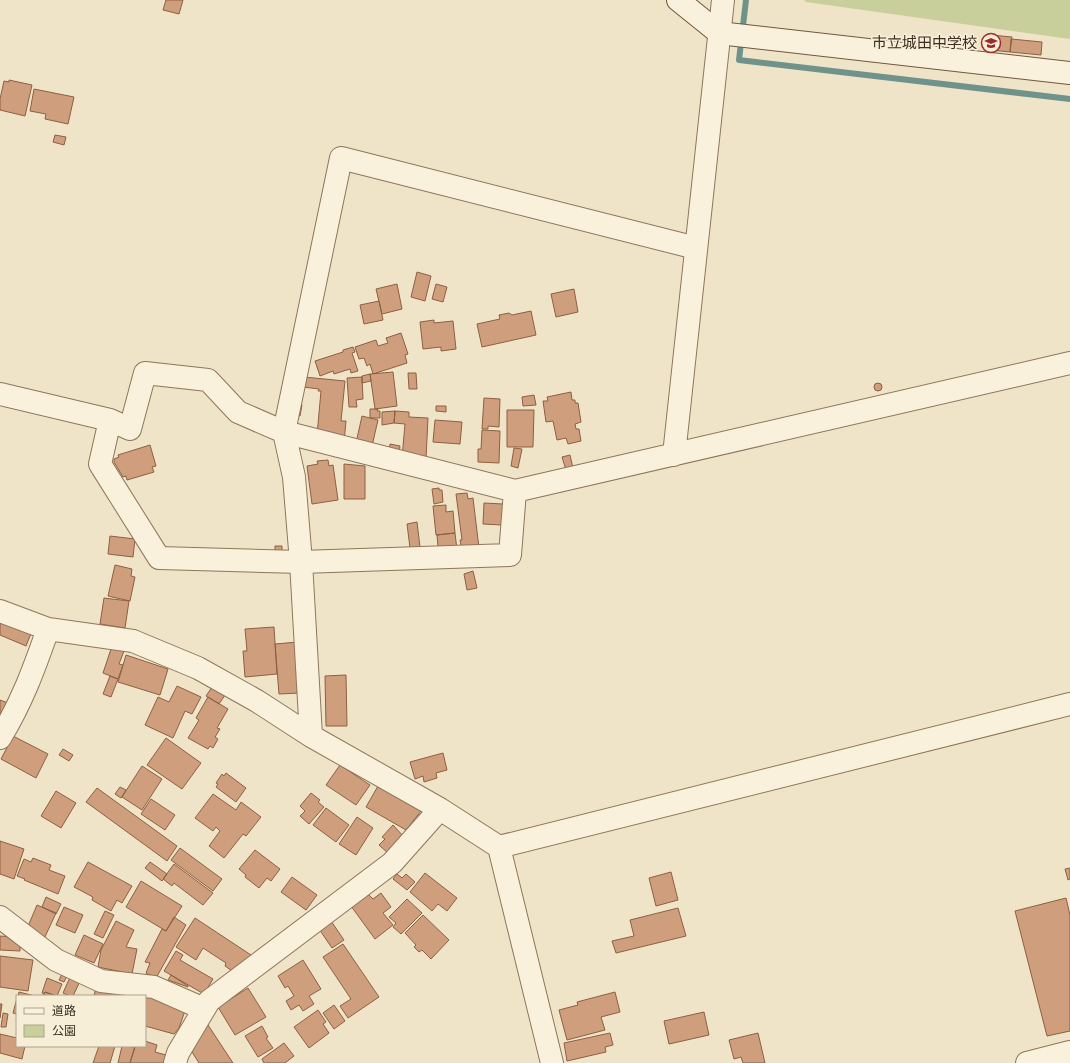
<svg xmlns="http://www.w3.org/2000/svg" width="1070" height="1063" font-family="Spectral,'Noto Sans JP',serif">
<rect width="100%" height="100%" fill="#f0e4c8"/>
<path fill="#c9cf9b" d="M 804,0 L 1070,0 L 1070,39 L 806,2 Z"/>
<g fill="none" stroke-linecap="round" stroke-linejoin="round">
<path stroke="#6f938a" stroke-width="6" d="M 746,0 L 739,60 L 1070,99"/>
</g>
<path fill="#cf9f7d" stroke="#8d5f41" d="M 166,0 L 183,0 L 179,14 L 163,10 Z
M 991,35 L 1012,37 L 1010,52 L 990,50 Z
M 1011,39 L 1042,42 L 1041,55 L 1010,52 Z
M 9,80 L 32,85 L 25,116 L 0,110 L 0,99 L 4,81 L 9,82 Z
M 34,89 L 74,97 L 68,124 L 45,119 L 46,114 L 30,111 Z
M 55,135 L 66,137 L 64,145 L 53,142 Z
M 417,272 L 431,276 L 425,301 L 411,297 Z
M 397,284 L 402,309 L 382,314 L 376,289 Z
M 436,284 L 447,287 L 443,302 L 432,299 Z
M 574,289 L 578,312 L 556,317 L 551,294 Z
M 379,301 L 383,320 L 364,324 L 360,305 Z
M 531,311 L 536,335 L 482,347 L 477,324 L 500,319 L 499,315 L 509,313 L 512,315 Z
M 434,320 L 434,323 L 453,321 L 456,349 L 441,351 L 441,347 L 423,349 L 420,322 Z
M 401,333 L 408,354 L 405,355 L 407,363 L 373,374 L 370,364 L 367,366 L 364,358 L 359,359 L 355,347 L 376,340 L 378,346 L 388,343 L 386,338 Z
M 353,347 L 355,352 L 352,353 L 358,371 L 351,373 L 350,369 L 334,374 L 333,371 L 320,376 L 315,361 L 343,352 L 343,350 Z
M 393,372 L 397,406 L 375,409 L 370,374 Z
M 408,373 L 416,373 L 417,389 L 409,389 Z
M 370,374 L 371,381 L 362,383 L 362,376 Z
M 304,377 L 345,381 L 341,421 L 346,421 L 344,442 L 317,435 L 321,391 L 318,391 L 319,389 L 303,387 Z
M 362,377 L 363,399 L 356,400 L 357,407 L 349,407 L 347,378 Z
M874 387a4 4 0 1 1 8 0a4 4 0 1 1-8 0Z
M 571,392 L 572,400 L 575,400 L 575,403 L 578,403 L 581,422 L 575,424 L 576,429 L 579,429 L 581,441 L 568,444 L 566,438 L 557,440 L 553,421 L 546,422 L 543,401 L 548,401 L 547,397 Z
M 534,395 L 536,405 L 523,406 L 522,397 Z
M 484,398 L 500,399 L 499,427 L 488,426 L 488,429 L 482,429 Z
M 298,404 L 302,405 L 300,416 L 296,415 Z
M 436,406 L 446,406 L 446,412 L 436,411 Z
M 370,409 L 378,409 L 377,411 L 380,411 L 380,418 L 370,418 Z
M 507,410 L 534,410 L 533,447 L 507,447 Z
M 395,411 L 409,412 L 409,417 L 428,418 L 426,459 L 402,458 L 405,424 L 394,423 Z
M 395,411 L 394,423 L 382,425 L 382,412 Z
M 362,416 L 378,420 L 372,446 L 356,443 Z
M 435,420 L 462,422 L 460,444 L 433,442 Z
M 482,430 L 500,431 L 499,463 L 478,462 L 478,449 L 481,449 Z
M 390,444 L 400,446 L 399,454 L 389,452 Z
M 150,445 L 156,466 L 152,467 L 154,472 L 127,480 L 126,476 L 123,477 L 114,462 L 114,459 L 119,457 L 118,455 Z
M 514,448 L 522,449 L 518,468 L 511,466 Z
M 570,455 L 573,468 L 566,470 L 562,457 Z
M 328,460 L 329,466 L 333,465 L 338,500 L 312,504 L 307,466 L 318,464 L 317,461 Z
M 344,464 L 365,466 L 365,499 L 344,499 Z
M 439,488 L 439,490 L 442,490 L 443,502 L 434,504 L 432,489 Z
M 467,493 L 468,499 L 473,498 L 479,548 L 462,550 L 460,540 L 462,540 L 456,494 Z
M 484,503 L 503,504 L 502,525 L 483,524 Z
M 446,505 L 446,512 L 453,511 L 455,533 L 436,535 L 433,506 Z
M 417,522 L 420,547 L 410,548 L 407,524 Z
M 455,533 L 457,550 L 438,547 L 437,535 Z
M 110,536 L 135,539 L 133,557 L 108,554 Z
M 275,546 L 282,546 L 282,554 L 275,554 Z
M 115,565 L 132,569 L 131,576 L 135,577 L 130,601 L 108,596 Z
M 473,571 L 477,588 L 467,590 L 464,574 Z
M 104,598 L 129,601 L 125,628 L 100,624 Z
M 2,619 L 32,631 L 26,646 L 0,635 L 0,625 Z
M 274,627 L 277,674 L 245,677 L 243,651 L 247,651 L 245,629 Z
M 298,642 L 300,693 L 279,694 L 275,644 Z
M 112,646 L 124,651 L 119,664 L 123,665 L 118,679 L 103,673 Z
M 126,655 L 168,669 L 160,695 L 118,682 Z
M 346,675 L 347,726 L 326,726 L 325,676 Z
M 110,676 L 118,679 L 111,697 L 103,694 Z
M 177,686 L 201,697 L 192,714 L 185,711 L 173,738 L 145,725 L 158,697 L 169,702 Z
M 212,687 L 225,695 L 219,704 L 206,696 Z
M 208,697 L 228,709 L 217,728 L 220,729 L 215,737 L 218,739 L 213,748 L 210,746 L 208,749 L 188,738 L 199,720 L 196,718 Z
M 0,700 L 8,703 L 0,718 Z
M 13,736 L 48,754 L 36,778 L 1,759 Z
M 166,738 L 201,763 L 182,789 L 147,765 Z
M 63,749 L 73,755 L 69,761 L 59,755 Z
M 443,753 L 447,770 L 436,773 L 437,778 L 424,782 L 423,776 L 415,779 L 410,762 Z
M 340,765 L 370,785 L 356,805 L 326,785 Z
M 142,766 L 162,779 L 142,810 L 122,797 Z
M 226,773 L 246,788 L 236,802 L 216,787 L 218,784 L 216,783 L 222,774 L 224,776 Z
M 378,786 L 421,811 L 406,830 L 366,807 Z
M 120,787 L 126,790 L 121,798 L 115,794 Z
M 97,788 L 177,846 L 167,861 L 86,802 Z
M 56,791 L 76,803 L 61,828 L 41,816 Z
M 311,793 L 320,800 L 318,802 L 324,807 L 309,824 L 300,816 L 305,811 L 300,806 Z
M 213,794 L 236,810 L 241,802 L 261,817 L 246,836 L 243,834 L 224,858 L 209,846 L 220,831 L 216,827 L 213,831 L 195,818 Z
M 151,799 L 175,815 L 165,830 L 141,814 Z
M 326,808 L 349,825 L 336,842 L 313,825 Z
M 357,817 L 373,828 L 356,855 L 339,844 Z
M 393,825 L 404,837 L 389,854 L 379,845 L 385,839 L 382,837 Z
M 0,841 L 24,849 L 14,879 L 0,874 Z
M 180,848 L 222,879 L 213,891 L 171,860 Z
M 255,850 L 280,869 L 271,881 L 267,878 L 259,888 L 245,877 L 246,875 L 239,869 Z
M 33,858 L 51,865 L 49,870 L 65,876 L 58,894 L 24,880 L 25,879 L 17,876 L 24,859 L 31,862 Z
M 88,862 L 132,886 L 122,903 L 117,900 L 111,911 L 92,900 L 93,897 L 74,887 Z
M 150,862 L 167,874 L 162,881 L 145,868 Z
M 174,864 L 213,893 L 203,905 L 174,883 L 172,886 L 163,879 Z
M 1070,868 L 1070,879 L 1068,880 L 1065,869 Z
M 671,872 L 678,900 L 656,906 L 649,878 Z
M 425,873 L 457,898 L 447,911 L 438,904 L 432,911 L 410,892 Z
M 397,874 L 402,878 L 406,874 L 415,882 L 407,890 L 393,879 Z
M 292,877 L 317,895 L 306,910 L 281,892 Z
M 141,881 L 182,906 L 166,931 L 126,907 Z
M 381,893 L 391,907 L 383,913 L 393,925 L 375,939 L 351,906 L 368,894 L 373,899 Z
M 46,897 L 61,904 L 56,914 L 42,907 Z
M 1066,898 L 1070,915 L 1070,1031 L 1047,1036 L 1015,911 Z
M 407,899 L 422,913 L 401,934 L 393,927 L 396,923 L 389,917 Z
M 37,905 L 56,913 L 44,939 L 26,931 Z
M 64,907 L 83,915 L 75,933 L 56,925 Z
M 678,908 L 686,936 L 616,953 L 612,941 L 634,936 L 630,920 Z
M 105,911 L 114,915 L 103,938 L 94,934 Z
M 423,915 L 449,940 L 431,959 L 422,950 L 419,952 L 414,947 L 416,945 L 405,933 Z
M 174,917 L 186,925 L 156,978 L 146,973 L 150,963 L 145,962 L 162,929 L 166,931 Z
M 195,918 L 251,955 L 238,975 L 225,966 L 226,963 L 203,948 L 196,960 L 176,947 Z
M 116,921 L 134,930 L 126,947 L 137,949 L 132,974 L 98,967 L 101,950 Z
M 331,921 L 344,940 L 332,948 L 319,929 Z
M 84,935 L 103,944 L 94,963 L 75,955 Z
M 0,936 L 13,937 L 20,940 L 20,951 L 0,950 Z
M 343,944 L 379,997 L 348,1018 L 340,1006 L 351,999 L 323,957 Z
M 176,951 L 183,955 L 180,960 L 213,979 L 204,994 L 164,971 Z
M 0,956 L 33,960 L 28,991 L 0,987 Z
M 303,960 L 321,989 L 309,996 L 314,1004 L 303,1011 L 299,1005 L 291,1010 L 286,1001 L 294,996 L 288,986 L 285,988 L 278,976 Z
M 63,972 L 68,974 L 64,982 L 59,980 Z
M 71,975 L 81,979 L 73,996 L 70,996 L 63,993 Z
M 171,975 L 188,986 L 188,987 L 168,980 Z
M 47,978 L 62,984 L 57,996 L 45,992 L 44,994 L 42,993 Z
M 97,982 L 125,988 L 123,996 L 94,996 Z
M 248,988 L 266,1017 L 235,1035 L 218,1007 Z
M 143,991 L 187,1005 L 179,1028 L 174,1034 L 145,1026 L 145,996 Z
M 19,992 L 35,996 L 18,996 Z
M 45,992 L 56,996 L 43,996 Z
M 615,992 L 620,1012 L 601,1017 L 605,1030 L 567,1040 L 559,1010 L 578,1005 L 577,1002 Z
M 17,998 L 17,1014 L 13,1013 Z
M 0,1004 L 2,1004 L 0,1018 Z
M 334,1005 L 345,1021 L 334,1029 L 323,1013 Z
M 318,1010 L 326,1022 L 323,1024 L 329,1033 L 309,1048 L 294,1027 Z
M 704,1012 L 709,1035 L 669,1044 L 664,1021 Z
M 3,1013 L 8,1014 L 6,1027 L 1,1027 Z
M 206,1022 L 233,1063 L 199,1063 L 187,1044 Z
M 262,1026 L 268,1037 L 266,1038 L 273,1048 L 258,1057 L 245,1036 Z
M 610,1033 L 613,1045 L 605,1047 L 606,1052 L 567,1061 L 564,1043 Z
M 758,1033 L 765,1063 L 743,1063 L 741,1057 L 734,1059 L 729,1040 Z
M 0,1034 L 17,1038 L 17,1046 L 25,1046 L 22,1059 L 0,1053 Z
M 145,1041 L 157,1045 L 155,1052 L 166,1055 L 164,1063 L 130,1063 L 135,1046 L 145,1046 Z
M 284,1043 L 294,1056 L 285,1063 L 264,1063 L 262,1059 Z
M 99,1046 L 115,1046 L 110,1063 L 93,1063 Z
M 122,1046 L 135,1047 L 130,1063 L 118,1063 Z"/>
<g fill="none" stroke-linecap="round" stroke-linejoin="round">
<defs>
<path id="street" d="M 0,394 L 110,420 L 130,429 L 145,373 L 208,380 L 238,412 L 284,432 L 515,491
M 110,420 L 100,464 L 159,558 L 301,562 L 510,555 L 515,491 L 1070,363
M 674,455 L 723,0
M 0,611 L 48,629 L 133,641 L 198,668 L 257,701 L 311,736 L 440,809 L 499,847 L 552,1063
M 311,736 L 301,562 L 294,477 L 284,432 L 341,158 L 696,248
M 0,738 C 22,702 34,669 48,629
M 499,847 L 1070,704
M 0,917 L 56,960 L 101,981 L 154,987 L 204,1009
M 175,1063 L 178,1053 L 209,1001 L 392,863 L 440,809
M 1027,1063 L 1070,1052"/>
<path id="secondary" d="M 678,0 L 719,33 L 1070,73"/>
</defs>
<use href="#street" stroke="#8d765c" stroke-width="24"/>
<use href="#secondary" stroke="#6f573f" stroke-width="24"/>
<use href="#street" stroke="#faf1dc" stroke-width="22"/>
<use href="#secondary" stroke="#faf1dc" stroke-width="22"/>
</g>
<defs>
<symbol id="school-ring" viewBox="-11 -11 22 22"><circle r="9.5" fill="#f7eed8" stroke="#9e2a2b" stroke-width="1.5"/><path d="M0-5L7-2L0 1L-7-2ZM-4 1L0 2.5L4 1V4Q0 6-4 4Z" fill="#9e2a2b"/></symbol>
</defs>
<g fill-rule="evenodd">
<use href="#school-ring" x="980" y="32" width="22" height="22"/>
</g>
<g text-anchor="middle" stroke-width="3.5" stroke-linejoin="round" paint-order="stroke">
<g font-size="15" fill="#3d2e20" stroke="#f7eed8" text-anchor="end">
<text x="977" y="48">市立城田中学校</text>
</g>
</g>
<rect x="16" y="995" width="130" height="52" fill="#f7eed8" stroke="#ada18e"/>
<rect x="24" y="1008" width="20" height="6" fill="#faf1dc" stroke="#ada18e"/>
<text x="52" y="1015" font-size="12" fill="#3d2e20">道路</text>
<rect x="24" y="1025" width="20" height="12" fill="#c9cf9b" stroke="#ada18e"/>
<text x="52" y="1035" font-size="12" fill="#3d2e20">公園</text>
</svg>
